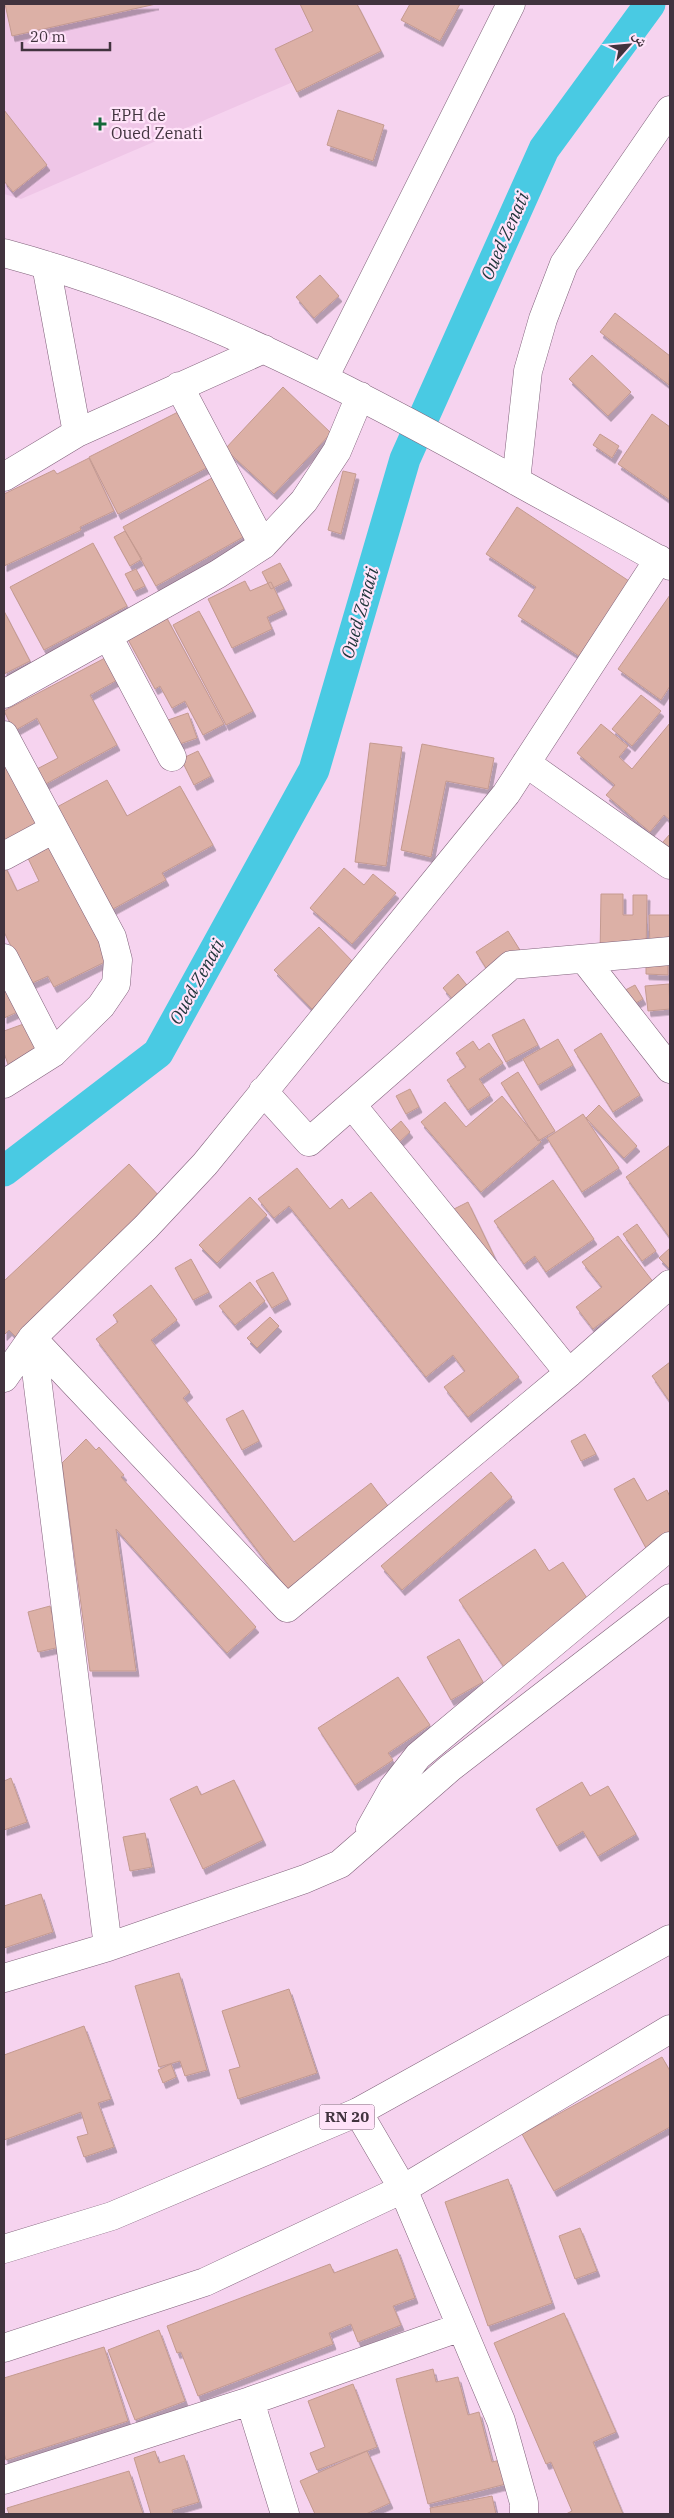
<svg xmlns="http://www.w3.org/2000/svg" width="674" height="2518" font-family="'IBM Plex Serif','Noto Naskh Arabic',serif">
<defs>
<filter id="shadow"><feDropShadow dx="3" dy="5.5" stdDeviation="0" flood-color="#0004"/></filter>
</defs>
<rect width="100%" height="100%" fill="#f6d3ef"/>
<path fill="#efc6e7" d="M 4,4 L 335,4 L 358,54 L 21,199 L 4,194 Z"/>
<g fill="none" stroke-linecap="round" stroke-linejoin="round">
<path stroke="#49cae3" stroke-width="31" d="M 4,1171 L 158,1053 L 314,770 L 405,459 L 544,149 L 650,4"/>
</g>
<path fill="#dcb0a6" stroke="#c49a90" filter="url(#shadow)" d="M 5,4 L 156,4 L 12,36 Z
M 300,4 L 357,4 L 381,51 L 297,92 L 275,49 L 313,31 Z
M 410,4 L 460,4 L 440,41 L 401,20 Z
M 4,110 L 47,165 L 13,192 L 4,181 Z
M 338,110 L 384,125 L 373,161 L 327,145 Z
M 320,275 L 339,296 L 314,318 L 296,297 Z
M 615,313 L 670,356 L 669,385 L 600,332 Z
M 592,355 L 631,392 L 608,416 L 569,379 Z
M 283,387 L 331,433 L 274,494 L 225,449 Z
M 182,410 L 210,466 L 118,514 L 89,457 Z
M 652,414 L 670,427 L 670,500 L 618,464 Z
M 600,434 L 619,446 L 612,458 L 593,445 Z
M 89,458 L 114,511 L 80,527 L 81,530 L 4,566 L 4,494 L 54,470 L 57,474 Z
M 343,471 L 356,474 L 341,534 L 328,530 Z
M 212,478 L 245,536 L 156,586 L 123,527 Z
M 517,507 L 629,581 L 579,656 L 518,616 L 536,587 L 486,554 Z
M 125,531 L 142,559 L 130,566 L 114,537 Z
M 93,543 L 127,606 L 44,650 L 10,587 Z
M 280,563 L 289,580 L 271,589 L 262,572 Z
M 136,569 L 145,586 L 134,591 L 125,574 Z
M 245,581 L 250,591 L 271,582 L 284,609 L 267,617 L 272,629 L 232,648 L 208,599 Z
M 670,595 L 670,686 L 661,700 L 618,669 Z
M 4,611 L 30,661 L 4,674 Z
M 163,611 L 224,724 L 203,735 L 185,701 L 172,708 L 160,686 L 155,689 L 124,632 Z
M 199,611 L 253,711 L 226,725 L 173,625 Z
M 105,658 L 117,680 L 90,695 L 117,745 L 42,786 L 35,770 L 58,758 L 37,718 L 14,731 L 4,711 Z
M 641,695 L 661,711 L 632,746 L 612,729 Z
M 188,713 L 197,738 L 177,745 L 168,720 Z
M 670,723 L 670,820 L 664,815 L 650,832 L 606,795 L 615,785 L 577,753 L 601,724 L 628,746 L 619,757 L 632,769 Z
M 370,743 L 402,747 L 386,866 L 355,862 Z
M 422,744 L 494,758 L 488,789 L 446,781 L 431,857 L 401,850 Z
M 198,751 L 211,776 L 194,785 L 181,759 Z
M 4,759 L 38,823 L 4,841 Z
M 107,780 L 127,816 L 180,786 L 213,845 L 162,873 L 166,880 L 113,909 L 57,807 Z
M 670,834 L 670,865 L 655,851 Z
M 53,841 L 111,959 L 54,987 L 48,976 L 30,984 L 4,932 L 4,864 L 17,891 L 39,881 L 26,854 Z
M 344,868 L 364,885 L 373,874 L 396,893 L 352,944 L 310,908 Z
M 601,894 L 623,894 L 623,915 L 633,915 L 633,895 L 647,895 L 646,953 L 668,953 L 668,975 L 646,974 L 646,957 L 600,956 Z
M 649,915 L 670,915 L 670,948 L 650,948 Z
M 319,927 L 357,966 L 312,1009 L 274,970 Z
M 508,931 L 523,955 L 491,976 L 476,952 Z
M 4,971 L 22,1010 L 4,1018 Z
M 458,974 L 470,989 L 455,1002 L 443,988 Z
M 669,984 L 670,1009 L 648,1011 L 645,986 Z
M 635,985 L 643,999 L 614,1015 L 606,1000 Z
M 524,1019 L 538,1045 L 506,1062 L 492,1035 Z
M 32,1021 L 45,1057 L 10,1070 L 4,1053 L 4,1031 Z
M 601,1033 L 640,1095 L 613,1112 L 574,1050 Z
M 558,1039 L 573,1065 L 538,1085 L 523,1059 Z
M 473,1041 L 479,1050 L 489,1043 L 503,1063 L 479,1079 L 490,1095 L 468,1110 L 447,1080 L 466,1067 L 456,1053 Z
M 518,1072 L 555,1131 L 538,1141 L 501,1083 Z
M 410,1089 L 419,1107 L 406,1114 L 396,1096 Z
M 502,1096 L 541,1142 L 481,1192 L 421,1122 L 445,1102 L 466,1127 Z
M 599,1105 L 637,1146 L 624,1158 L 586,1118 Z
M 583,1114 L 619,1168 L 582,1192 L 547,1138 Z
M 401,1121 L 410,1132 L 387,1153 L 377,1142 Z
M 670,1145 L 670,1238 L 626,1177 Z
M 129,1164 L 162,1199 L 16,1337 L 9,1330 L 4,1335 L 4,1281 Z
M 297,1168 L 330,1209 L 342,1199 L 349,1209 L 371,1192 L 519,1377 L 468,1417 L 444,1387 L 465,1371 L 453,1355 L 426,1377 L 289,1206 L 274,1218 L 258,1199 Z
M 553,1180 L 594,1239 L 546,1272 L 535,1256 L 524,1264 L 494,1221 Z
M 250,1197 L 267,1215 L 217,1263 L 199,1245 Z
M 468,1202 L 494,1256 L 468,1269 L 442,1215 Z
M 637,1224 L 656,1251 L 642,1261 L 623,1234 Z
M 618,1236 L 654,1283 L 593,1329 L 576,1307 L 602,1287 L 582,1262 Z
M 670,1248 L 670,1268 L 669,1268 L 659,1258 Z
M 191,1259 L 209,1292 L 193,1300 L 175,1268 Z
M 273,1272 L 288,1299 L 272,1308 L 256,1281 Z
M 250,1282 L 265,1301 L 235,1325 L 219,1306 Z
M 151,1285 L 177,1320 L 151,1340 L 190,1392 L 183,1398 L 294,1542 L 371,1483 L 391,1510 L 287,1589 L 96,1339 L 118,1322 L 113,1315 Z
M 270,1317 L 279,1326 L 257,1348 L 247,1338 Z
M 670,1362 L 670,1402 L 652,1376 Z
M 243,1410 L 259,1441 L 242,1450 L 226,1419 Z
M 585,1434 L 596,1454 L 581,1461 L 571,1441 Z
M 86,1439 L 96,1450 L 99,1447 L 124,1475 L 121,1477 L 256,1627 L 227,1653 L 116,1529 L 136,1671 L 90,1671 L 62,1463 Z
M 491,1472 L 512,1497 L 402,1590 L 381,1566 Z
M 634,1478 L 647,1501 L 667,1490 L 670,1497 L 670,1549 L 652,1559 L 614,1489 Z
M 535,1549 L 549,1571 L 563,1562 L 593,1607 L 504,1667 L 459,1600 Z
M 50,1606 L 60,1647 L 38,1652 L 28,1612 Z
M 459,1639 L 483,1682 L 451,1700 L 427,1657 Z
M 398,1677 L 430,1725 L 388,1753 L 393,1760 L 355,1785 L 318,1728 Z
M 11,1778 L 27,1822 L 4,1830 L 4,1781 Z
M 234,1780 L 263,1840 L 203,1869 L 170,1799 L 197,1786 L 201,1795 Z
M 582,1782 L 590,1796 L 608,1786 L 636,1834 L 598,1856 L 583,1831 L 557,1846 L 536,1809 Z
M 145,1833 L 152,1867 L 130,1871 L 123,1837 Z
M 41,1894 L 53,1932 L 4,1948 L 4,1906 Z
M 179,1973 L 207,2070 L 185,2076 L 180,2061 L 159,2067 L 135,1986 Z
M 289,1989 L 317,2073 L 238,2099 L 229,2070 L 240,2067 L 222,2011 Z
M 84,2026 L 111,2099 L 98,2103 L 114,2147 L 84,2157 L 77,2137 L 88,2134 L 81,2112 L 4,2140 L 4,2055 Z
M 662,2057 L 670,2071 L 670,2127 L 554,2191 L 522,2134 Z
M 171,2064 L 176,2077 L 163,2083 L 158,2070 Z
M 508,2179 L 552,2303 L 488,2326 L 445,2202 Z
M 580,2228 L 597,2271 L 575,2279 L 559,2236 Z
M 397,2249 L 415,2298 L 393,2306 L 401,2325 L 358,2342 L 351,2324 L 329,2333 L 333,2344 L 198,2396 L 181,2352 L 177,2353 L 167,2326 L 330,2264 L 334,2273 Z
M 564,2313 L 616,2432 L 593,2442 L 623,2514 L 566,2514 L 572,2511 L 551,2462 L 546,2464 L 494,2343 Z
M 159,2330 L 185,2401 L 135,2420 L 108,2350 Z
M 104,2347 L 128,2421 L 6,2460 L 4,2453 L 4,2378 Z
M 433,2369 L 436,2382 L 458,2377 L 468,2415 L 479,2412 L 492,2462 L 500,2460 L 506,2484 L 428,2504 L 396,2379 Z
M 353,2384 L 377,2447 L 317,2470 L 310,2453 L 325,2447 L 308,2401 Z
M 155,2451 L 159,2463 L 184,2455 L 199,2502 L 172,2510 L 173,2514 L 151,2514 L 134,2458 Z
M 367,2451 L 390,2503 L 366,2514 L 315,2514 L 300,2481 Z
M 129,2471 L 143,2514 L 9,2514 L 7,2508 Z
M 492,2496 L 496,2514 L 431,2514 L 430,2508 Z"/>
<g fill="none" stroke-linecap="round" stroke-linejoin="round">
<defs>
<path id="minor" d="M 4,253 C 186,302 354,390 518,482 C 568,510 620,537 670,566
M 46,265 L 77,433
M 324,378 L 511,4
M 179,386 L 263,545
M 4,477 L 77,433 L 264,349
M 516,481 L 528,371 L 543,319 L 564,264 L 670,110
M 108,636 L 172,757
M 4,694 L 218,574 L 263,545 L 304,501 L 337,451 L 360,396
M 4,735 L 112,937 L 118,960 L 116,984 L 101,1006 L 53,1053 L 4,1084
M 526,763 L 670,865
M 4,856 L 54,829
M 4,958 L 53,1053
M 584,959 L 670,1069
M 263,1091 L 309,1142 L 511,965 L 670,951
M 352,1105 L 569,1373
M 32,1338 L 287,1608 L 569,1373 L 670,1284
M 32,1338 L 108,1947
M 4,1378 L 32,1338 L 146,1227 L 205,1164 L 506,794 L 659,559
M 370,1829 L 393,1788 L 418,1756 L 670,1546
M 4,1978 L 108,1947 L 305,1879 L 340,1864 L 450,1768 L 670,1598
M 358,2112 L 403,2189 L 501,2421 L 524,2503 L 524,2514
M 4,2348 L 205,2282 L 403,2189 L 670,2029
M 250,2401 L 285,2514
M 4,2480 L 250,2401 L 461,2327"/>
<path id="major" d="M 4,2249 L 112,2216 L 358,2112 L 670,1939"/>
</defs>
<use href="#minor" stroke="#81627b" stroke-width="29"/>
<use href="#major" stroke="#81627b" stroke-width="29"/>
<use href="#minor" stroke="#fff" stroke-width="28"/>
<use href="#major" stroke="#fff" stroke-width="28"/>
</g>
<path fill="#136839" stroke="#ffe3f9" stroke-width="2" d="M97.5 116.5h5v5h5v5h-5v5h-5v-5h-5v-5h5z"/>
<g text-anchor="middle" stroke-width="4.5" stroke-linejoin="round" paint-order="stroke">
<rect fill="#ffe3f9" stroke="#7a6876" stroke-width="1" x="319.5" y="2104.5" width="55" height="25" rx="4"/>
<g font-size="15" font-weight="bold" fill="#41333e">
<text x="347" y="2122">RN 20</text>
</g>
<g font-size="16" fill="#41333e" stroke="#ffe3f9" text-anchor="start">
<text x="111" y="121">EPH de<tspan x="111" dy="18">Oued Zenati</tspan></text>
</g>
<g font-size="18" font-style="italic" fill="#1f353a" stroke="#ffe3f9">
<text transform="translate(505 236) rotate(-66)" y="6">Oued Zenati</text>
<text transform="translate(360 613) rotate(-74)" y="6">Oued Zenati</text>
<text transform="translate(197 982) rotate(-61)" y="6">Oued Zenati</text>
</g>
</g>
<rect width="674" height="2518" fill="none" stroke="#41333e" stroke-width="10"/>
<g transform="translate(629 45) rotate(63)" stroke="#ffe3f9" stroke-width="4" paint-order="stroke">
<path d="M0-4L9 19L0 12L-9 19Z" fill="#41333e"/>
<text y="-8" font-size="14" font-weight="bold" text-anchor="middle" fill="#41333e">ش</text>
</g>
<path d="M22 42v8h88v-8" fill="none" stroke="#41333e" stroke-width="2.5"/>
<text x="30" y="42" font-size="15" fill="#41333e" stroke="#ffe3f9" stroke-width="4" paint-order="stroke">20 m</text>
</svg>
